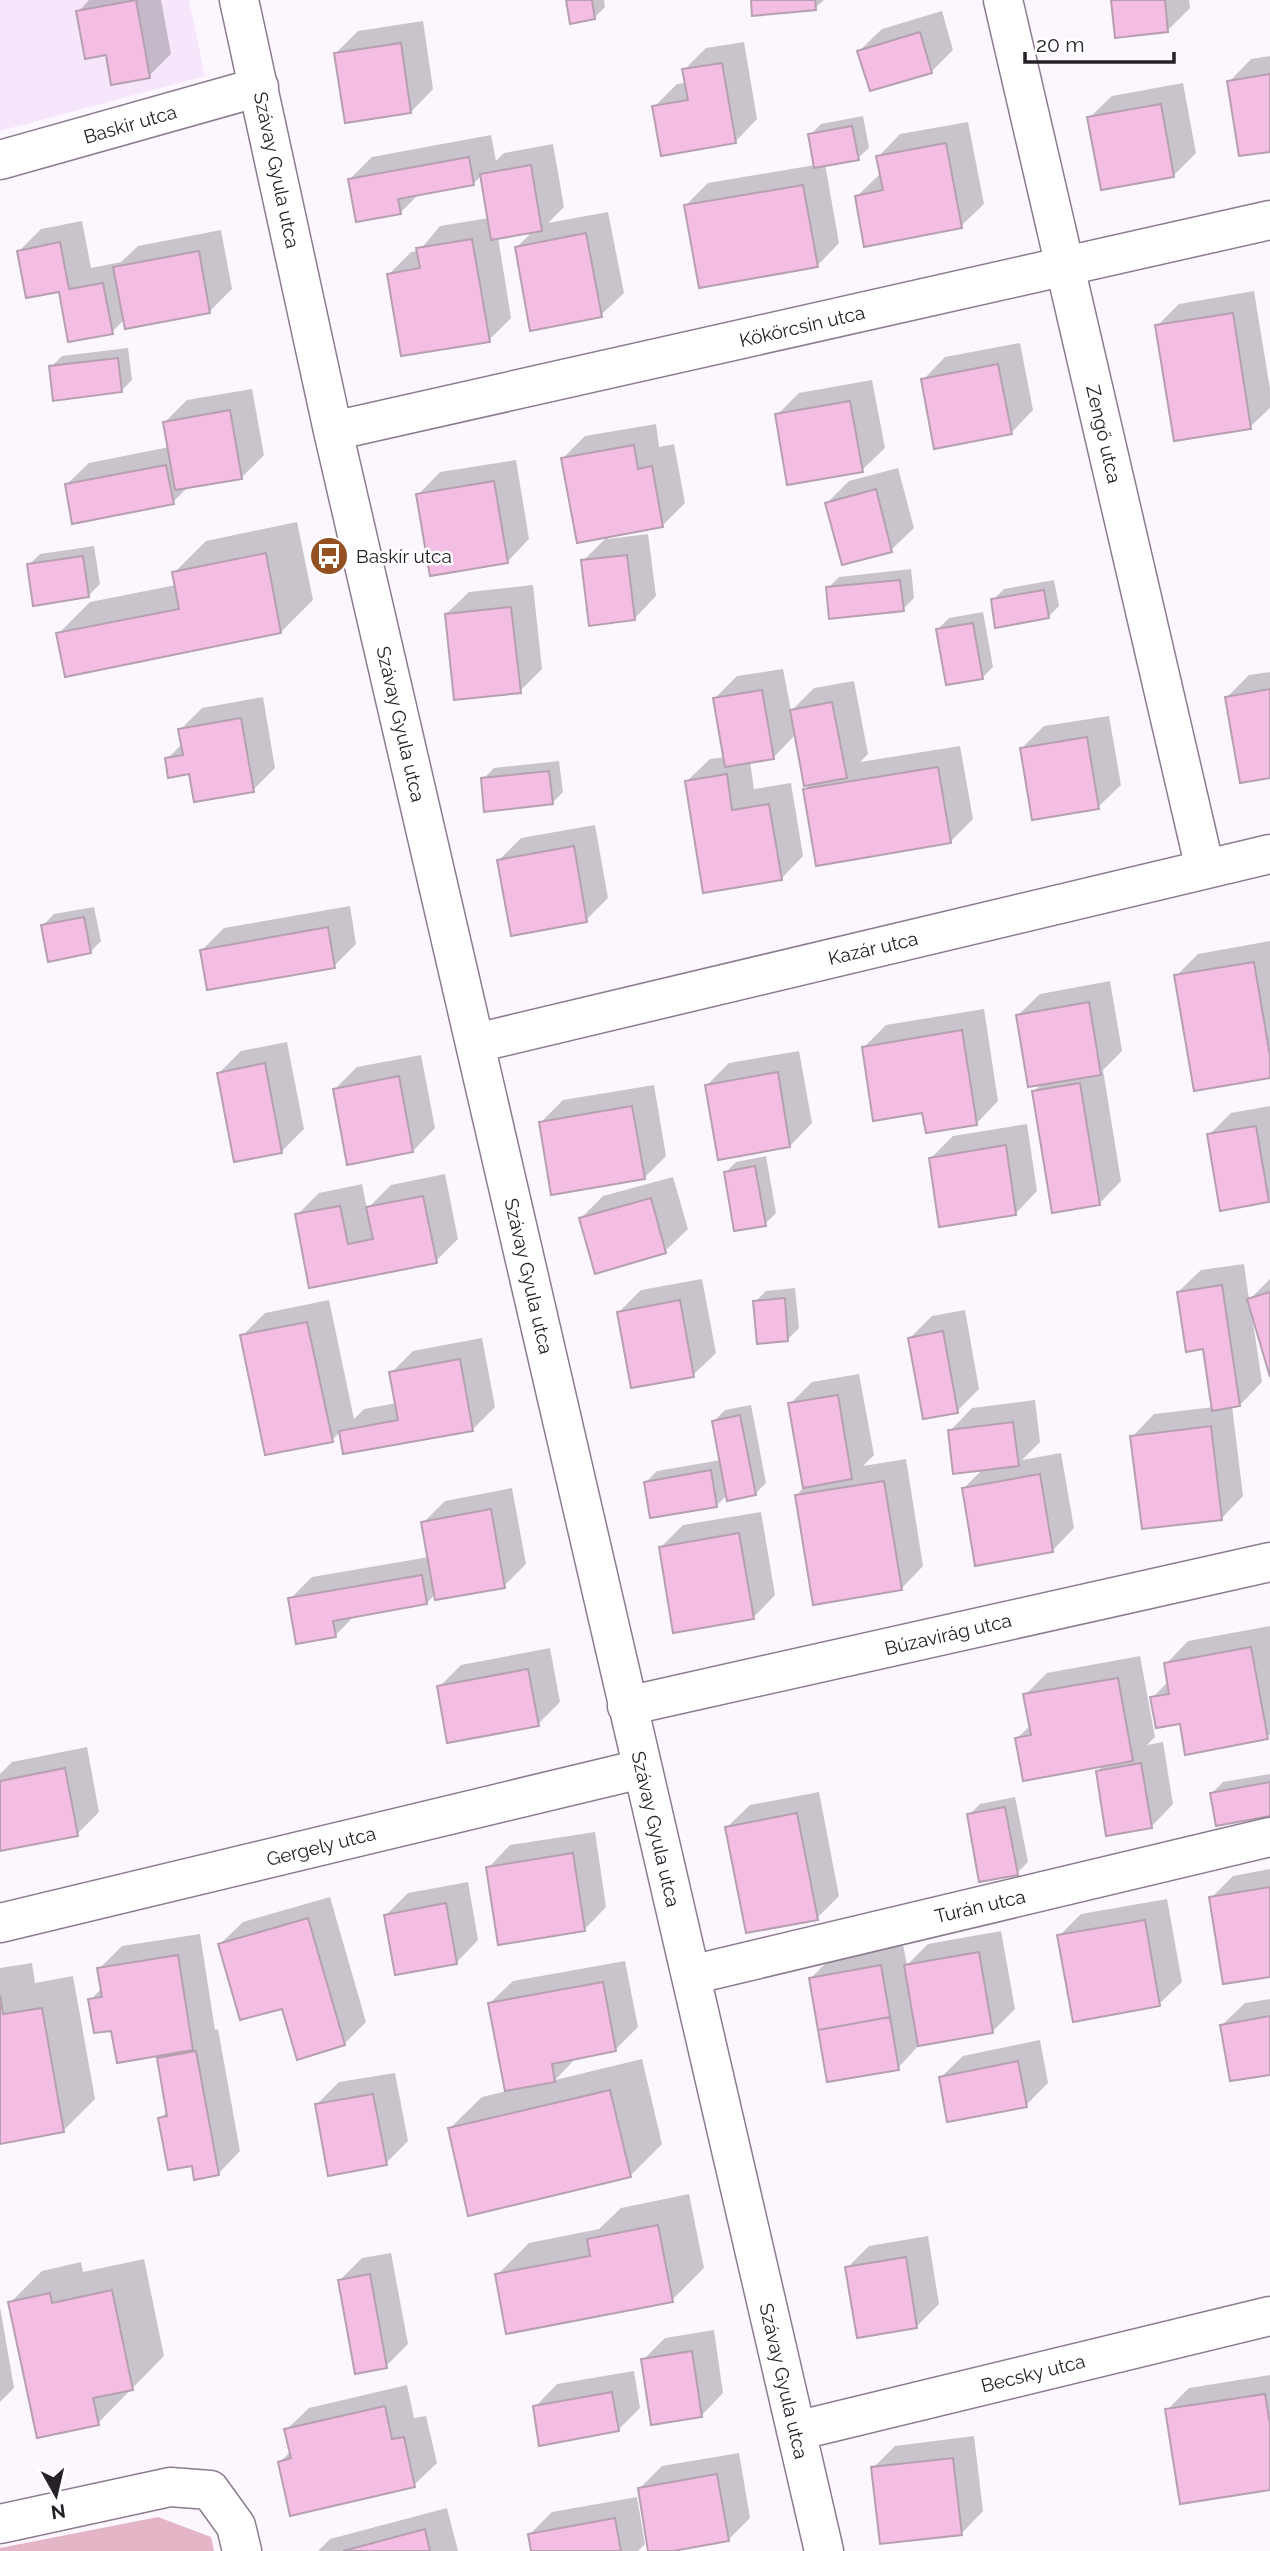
<svg xmlns="http://www.w3.org/2000/svg" width="1270" height="2551" font-family="Raleway,sans-serif">
<rect width="100%" height="100%" fill="#fcf6fe"/>
<path fill="#f6e6fc" d="M 0,0 L 189,0 L 205,76 L 0,131 Z"/>
<path fill="#e4b5c6" d="M 158,2517 L 211,2537 L 214,2551 L 0,2551 L 0,2548 Z"/>
<path fill="#0003" d="M 89,0 L 161,0 L 171,54 L 149,76 L 108,53 L 78,12 Z
M 568,0 L 604,0 L 605,7 L 594,18 Z
M 752,0 L 824,0 L 815,8 Z
M 1112,0 L 1189,0 L 1190,8 L 1168,30 Z
M 942,11 L 953,50 L 931,72 L 859,51 L 882,29 Z
M 423,21 L 433,89 L 411,112 L 336,53 L 358,31 Z
M 744,42 L 757,119 L 735,142 L 654,107 L 677,84 L 686,83 L 684,70 L 706,48 Z
M 1270,56 L 1270,150 L 1229,82 L 1251,59 Z
M 1183,83 L 1196,153 L 1173,176 L 1089,118 L 1112,96 Z
M 863,116 L 869,148 L 858,158 L 825,164 L 839,243 L 817,266 L 686,205 L 708,183 L 815,165 L 810,135 L 821,124 Z
M 968,122 L 984,204 L 961,226 L 857,196 L 881,173 L 878,157 L 900,134 Z
M 491,135 L 496,161 L 504,153 L 553,144 L 564,207 L 548,223 L 608,212 L 624,293 L 601,315 L 517,247 L 533,231 L 498,237 L 511,318 L 489,340 L 389,274 L 411,252 L 419,251 L 440,226 L 489,218 L 482,175 L 474,183 L 420,193 L 400,213 L 350,179 L 372,157 Z
M 82,221 L 91,268 L 121,262 L 138,246 L 221,230 L 232,289 L 210,311 L 125,319 L 112,332 L 18,252 L 41,229 Z
M 1254,291 L 1270,389 L 1270,408 L 1250,427 L 1157,326 L 1179,304 Z
M 1020,343 L 1033,410 L 1011,433 L 923,380 L 945,357 Z
M 128,348 L 132,380 L 121,391 L 51,367 L 62,356 Z
M 872,380 L 885,448 L 862,470 L 777,415 L 799,393 Z
M 252,389 L 264,455 L 241,478 L 189,486 L 173,502 L 66,485 L 89,463 L 169,447 L 165,422 L 187,400 Z
M 656,424 L 659,447 L 674,444 L 685,503 L 662,526 L 563,458 L 585,436 Z
M 516,460 L 529,539 L 507,562 L 418,495 L 440,472 Z
M 898,468 L 914,528 L 891,550 L 827,503 L 849,481 Z
M 297,522 L 313,600 L 281,632 L 58,634 L 90,602 L 176,585 L 174,573 L 206,541 Z
M 648,534 L 656,596 L 634,619 L 583,561 L 607,537 L 608,539 Z
M 94,546 L 100,584 L 89,595 L 29,565 L 40,554 Z
M 911,569 L 914,598 L 903,609 L 828,588 L 839,577 Z
M 1054,580 L 1059,606 L 1048,617 L 993,600 L 1004,589 Z
M 533,585 L 542,669 L 520,691 L 446,614 L 469,592 Z
M 983,612 L 993,667 L 982,678 L 938,629 L 949,618 Z
M 783,669 L 791,711 L 814,688 L 854,681 L 868,754 L 860,762 L 960,746 L 973,819 L 951,841 L 805,790 L 812,782 L 796,734 L 773,758 L 750,761 L 754,789 L 791,783 L 803,856 L 781,879 L 687,781 L 710,759 L 725,757 L 714,699 L 737,676 Z
M 1270,672 L 1270,776 L 1227,697 L 1249,675 Z
M 263,697 L 275,768 L 253,790 L 191,772 L 167,759 L 182,744 L 180,730 L 202,708 Z
M 1109,716 L 1121,785 L 1098,807 L 1022,748 L 1044,726 Z
M 559,761 L 563,792 L 552,803 L 483,779 L 494,768 Z
M 595,825 L 608,898 L 586,920 L 499,860 L 521,838 Z
M 350,906 L 356,944 L 334,966 L 202,950 L 224,928 Z
M 94,907 L 101,941 L 90,952 L 43,925 L 54,914 Z
M 1270,941 L 1270,1076 L 1176,976 L 1198,954 Z
M 1110,981 L 1122,1051 L 1103,1070 L 1121,1181 L 1099,1204 L 1034,1091 L 1044,1082 L 1017,1016 L 1040,994 Z
M 984,1009 L 998,1101 L 976,1124 L 864,1047 L 886,1025 Z
M 287,1042 L 304,1129 L 282,1151 L 219,1073 L 241,1051 Z
M 799,1051 L 812,1123 L 790,1146 L 707,1085 L 729,1063 Z
M 421,1055 L 435,1128 L 413,1151 L 335,1089 L 357,1067 Z
M 654,1085 L 666,1156 L 644,1178 L 540,1123 L 563,1100 Z
M 1270,1106 L 1270,1199 L 1268,1200 L 1209,1135 L 1231,1113 Z
M 1027,1124 L 1037,1191 L 1015,1214 L 931,1158 L 953,1136 Z
M 766,1156 L 776,1213 L 765,1224 L 725,1173 L 736,1162 Z
M 445,1174 L 458,1239 L 436,1261 L 311,1286 L 297,1215 L 319,1193 L 362,1184 L 367,1209 L 391,1185 Z
M 673,1177 L 688,1229 L 665,1251 L 581,1218 L 603,1196 Z
M 1244,1264 L 1249,1300 L 1270,1279 L 1270,1371 L 1254,1315 L 1252,1316 L 1262,1382 L 1240,1405 L 1232,1406 L 1243,1496 L 1221,1519 L 1132,1437 L 1154,1414 L 1214,1407 L 1204,1347 L 1178,1292 L 1201,1270 Z
M 702,1279 L 716,1353 L 693,1375 L 618,1313 L 641,1290 Z
M 795,1288 L 799,1328 L 788,1339 L 755,1302 L 766,1291 Z
M 329,1300 L 354,1419 L 364,1409 L 397,1403 L 391,1373 L 413,1351 L 482,1338 L 495,1407 L 473,1429 L 341,1431 L 332,1440 L 242,1336 L 265,1313 Z
M 965,1310 L 979,1389 L 957,1411 L 910,1338 L 932,1316 Z
M 859,1374 L 874,1455 L 863,1466 L 906,1459 L 923,1566 L 901,1589 L 797,1495 L 804,1487 L 790,1404 L 812,1382 Z
M 1035,1400 L 1040,1442 L 1022,1460 L 1061,1453 L 1074,1528 L 1052,1551 L 964,1488 L 984,1468 L 950,1431 L 972,1408 Z
M 751,1405 L 766,1483 L 755,1494 L 728,1494 L 716,1506 L 646,1482 L 657,1471 L 721,1460 L 714,1421 L 725,1410 Z
M 512,1488 L 526,1564 L 504,1586 L 435,1594 L 427,1603 L 355,1615 L 335,1636 L 290,1599 L 312,1577 L 429,1557 L 423,1523 L 445,1501 Z
M 761,1512 L 775,1595 L 753,1618 L 660,1548 L 683,1525 Z
M 1270,1626 L 1270,1734 L 1267,1737 L 1181,1722 L 1152,1698 L 1169,1681 L 1166,1664 L 1188,1641 Z
M 550,1648 L 560,1702 L 538,1724 L 439,1687 L 461,1665 Z
M 1140,1656 L 1155,1737 L 1147,1745 L 1163,1742 L 1173,1804 L 1151,1827 L 1098,1771 L 1104,1764 L 1017,1738 L 1031,1725 L 1025,1695 L 1047,1673 Z
M 87,1747 L 99,1812 L 77,1834 L 0,1838 L 0,1774 L 12,1762 Z
M 1270,1774 L 1270,1814 L 1212,1793 L 1223,1782 Z
M 819,1792 L 839,1896 L 817,1918 L 727,1827 L 750,1805 Z
M 1015,1797 L 1028,1862 L 1017,1873 L 969,1815 L 980,1804 Z
M 595,1832 L 606,1907 L 584,1930 L 488,1868 L 510,1845 Z
M 1270,1869 L 1270,1975 L 1211,1898 L 1233,1876 Z
M 468,1882 L 478,1940 L 456,1963 L 386,1915 L 408,1893 Z
M 330,1897 L 366,2022 L 344,2044 L 283,2007 L 220,1944 L 243,1922 Z
M 1167,1899 L 1182,1982 L 1159,2004 L 1059,1936 L 1081,1914 Z
M 1001,1931 L 1015,2009 L 992,2032 L 920,2044 L 898,2068 L 811,1978 L 833,1956 L 903,1944 L 907,1965 L 928,1944 Z
M 200,1934 L 215,2030 L 218,2029 L 240,2151 L 218,2174 L 193,2164 L 160,2119 L 168,2111 L 158,2054 L 113,2029 L 90,2000 L 102,1988 L 99,1969 L 122,1946 Z
M 625,1961 L 638,2027 L 615,2050 L 577,2057 L 555,2080 L 642,2059 L 662,2144 L 630,2176 L 449,2129 L 482,2097 L 507,2091 L 490,2003 L 513,1981 Z
M 32,1963 L 35,1983 L 73,1976 L 95,2099 L 63,2131 L 0,2142 L 0,1968 Z
M 1270,1999 L 1270,2073 L 1222,2025 L 1245,2003 Z
M 1040,2040 L 1048,2083 L 1026,2105 L 940,2078 L 963,2056 Z
M 395,2073 L 408,2141 L 386,2163 L 317,2104 L 339,2082 Z
M 689,2194 L 704,2268 L 672,2300 L 497,2275 L 529,2243 L 599,2229 L 621,2208 Z
M 928,2236 L 939,2304 L 917,2326 L 847,2268 L 869,2246 Z
M 391,2253 L 408,2344 L 386,2366 L 340,2280 L 362,2258 Z
M 144,2259 L 164,2356 L 98,2423 L 10,2303 L 42,2271 L 81,2262 L 83,2272 Z
M 0,2307 L 14,2388 L 0,2402 Z
M 714,2330 L 723,2393 L 701,2416 L 643,2360 L 665,2338 Z
M 634,2371 L 640,2408 L 618,2430 L 535,2407 L 557,2384 Z
M 1270,2375 L 1270,2488 L 1167,2410 L 1189,2388 Z
M 407,2385 L 414,2418 L 426,2416 L 437,2463 L 414,2485 L 280,2462 L 291,2451 L 286,2430 L 309,2408 Z
M 974,2436 L 983,2511 L 961,2534 L 873,2468 L 895,2446 Z
M 739,2453 L 750,2518 L 728,2540 L 650,2551 L 640,2488 L 662,2466 Z
M 637,2497 L 645,2544 L 638,2551 L 533,2551 L 530,2534 L 552,2512 Z
M 447,2508 L 458,2551 L 318,2551 L 330,2539 Z"/>
<path fill="#f4bde4" stroke="#b6a0b0" stroke-width="2" d="M 136,0 L 150,78 L 111,85 L 106,55 L 85,59 L 76,11 Z
M 566,0 L 592,0 L 595,19 L 570,24 Z
M 751,0 L 815,0 L 816,10 L 752,16 Z
M 1111,0 L 1165,0 L 1168,32 L 1115,38 Z
M 920,32 L 932,73 L 870,91 L 857,51 Z
M 401,43 L 411,113 L 345,123 L 334,53 Z
M 722,63 L 736,143 L 661,156 L 652,106 L 688,100 L 682,69 Z
M 1270,74 L 1270,152 L 1239,156 L 1227,81 Z
M 1161,104 L 1174,177 L 1101,190 L 1087,117 Z
M 852,126 L 859,160 L 814,168 L 808,134 Z
M 946,143 L 962,228 L 864,247 L 855,196 L 883,190 L 876,156 Z
M 469,157 L 474,185 L 398,199 L 401,214 L 356,222 L 348,179 Z
M 531,165 L 542,231 L 491,240 L 480,174 Z
M 803,185 L 818,267 L 699,288 L 684,205 Z
M 586,233 L 602,317 L 530,331 L 515,247 Z
M 472,239 L 490,342 L 401,356 L 387,274 L 420,268 L 416,248 Z
M 60,242 L 69,289 L 103,283 L 113,334 L 68,342 L 59,292 L 26,298 L 17,251 Z
M 199,251 L 210,313 L 125,329 L 113,267 Z
M 1233,313 L 1251,429 L 1174,441 L 1155,325 Z
M 118,358 L 122,392 L 53,401 L 49,366 Z
M 998,364 L 1012,434 L 934,449 L 921,379 Z
M 850,401 L 863,472 L 787,485 L 775,414 Z
M 230,410 L 242,479 L 175,490 L 163,422 Z
M 634,445 L 638,469 L 652,466 L 663,527 L 577,543 L 561,458 Z
M 166,465 L 174,504 L 72,524 L 65,484 Z
M 494,481 L 508,563 L 430,576 L 416,494 Z
M 876,489 L 892,552 L 842,565 L 825,503 Z
M 266,553 L 281,633 L 65,677 L 56,633 L 179,609 L 172,572 Z
M 627,555 L 635,620 L 589,626 L 581,560 Z
M 83,556 L 89,597 L 33,606 L 27,564 Z
M 900,580 L 904,611 L 829,619 L 826,587 Z
M 1044,590 L 1049,618 L 995,628 L 991,599 Z
M 511,607 L 521,693 L 454,700 L 445,614 Z
M 973,623 L 983,679 L 946,685 L 936,629 Z
M 1270,689 L 1270,778 L 1240,783 L 1225,697 Z
M 762,690 L 774,759 L 725,767 L 713,698 Z
M 832,702 L 847,778 L 804,786 L 790,710 Z
M 241,718 L 254,792 L 194,802 L 189,774 L 168,778 L 165,758 L 183,755 L 178,729 Z
M 1087,737 L 1099,809 L 1032,820 L 1020,748 Z
M 938,767 L 951,843 L 816,866 L 803,789 Z
M 549,771 L 553,804 L 484,812 L 481,778 Z
M 727,774 L 732,810 L 769,804 L 782,880 L 703,893 L 685,781 Z
M 574,846 L 587,922 L 511,936 L 497,860 Z
M 84,917 L 91,953 L 48,962 L 41,925 Z
M 328,927 L 335,968 L 207,990 L 200,950 Z
M 1254,962 L 1270,1056 L 1270,1078 L 1194,1091 L 1174,975 Z
M 1089,1002 L 1101,1075 L 1028,1087 L 1016,1015 Z
M 962,1030 L 977,1125 L 926,1133 L 922,1113 L 873,1121 L 862,1047 Z
M 265,1063 L 282,1153 L 234,1162 L 217,1073 Z
M 778,1072 L 790,1147 L 718,1160 L 705,1085 Z
M 399,1076 L 413,1152 L 347,1165 L 333,1089 Z
M 1080,1083 L 1100,1205 L 1052,1213 L 1032,1091 Z
M 632,1106 L 645,1179 L 551,1195 L 539,1122 Z
M 1256,1126 L 1269,1202 L 1220,1211 L 1207,1134 Z
M 1006,1145 L 1016,1215 L 939,1227 L 929,1158 Z
M 755,1166 L 766,1226 L 734,1231 L 724,1172 Z
M 423,1196 L 437,1263 L 309,1288 L 295,1214 L 340,1206 L 348,1244 L 373,1239 L 366,1207 Z
M 651,1198 L 666,1253 L 595,1274 L 579,1218 Z
M 1222,1285 L 1240,1406 L 1212,1411 L 1203,1349 L 1186,1352 L 1177,1292 Z
M 1270,1292 L 1270,1377 L 1247,1299 Z
M 785,1298 L 788,1341 L 757,1344 L 753,1301 Z
M 680,1300 L 694,1377 L 631,1388 L 617,1312 Z
M 307,1322 L 333,1442 L 265,1455 L 240,1335 Z
M 943,1331 L 958,1413 L 923,1419 L 908,1338 Z
M 460,1359 L 473,1431 L 343,1454 L 339,1431 L 398,1420 L 389,1372 Z
M 838,1395 L 852,1479 L 803,1488 L 788,1403 Z
M 740,1415 L 756,1495 L 727,1501 L 712,1421 Z
M 1013,1422 L 1019,1466 L 953,1474 L 948,1430 Z
M 1211,1426 L 1222,1520 L 1142,1529 L 1130,1436 Z
M 711,1470 L 717,1507 L 650,1518 L 644,1482 Z
M 1040,1474 L 1053,1552 L 975,1566 L 962,1488 Z
M 884,1481 L 902,1590 L 813,1605 L 795,1495 Z
M 491,1509 L 505,1588 L 435,1600 L 421,1522 Z
M 739,1533 L 754,1619 L 673,1633 L 659,1547 Z
M 422,1575 L 427,1604 L 333,1621 L 336,1637 L 296,1644 L 288,1598 Z
M 1251,1647 L 1268,1739 L 1185,1755 L 1180,1724 L 1156,1728 L 1150,1697 L 1169,1694 L 1164,1663 Z
M 528,1669 L 539,1726 L 447,1743 L 437,1686 Z
M 1118,1678 L 1133,1761 L 1023,1781 L 1015,1738 L 1031,1735 L 1023,1694 Z
M 1141,1763 L 1152,1828 L 1106,1836 L 1096,1771 Z
M 65,1768 L 78,1836 L 0,1851 L 0,1781 Z
M 1270,1782 L 1270,1816 L 1216,1826 L 1210,1793 Z
M 1005,1807 L 1018,1875 L 979,1882 L 967,1814 Z
M 797,1813 L 818,1920 L 746,1933 L 725,1827 Z
M 573,1853 L 585,1931 L 498,1945 L 486,1867 Z
M 1270,1887 L 1270,1977 L 1223,1984 L 1209,1897 Z
M 446,1903 L 457,1964 L 395,1975 L 384,1915 Z
M 308,1918 L 345,2045 L 297,2060 L 282,2009 L 240,2020 L 218,1944 Z
M 1145,1920 L 1160,2006 L 1073,2022 L 1057,1935 Z
M 979,1952 L 993,2033 L 918,2046 L 904,1965 Z
M 178,1955 L 193,2050 L 117,2063 L 111,2031 L 94,2033 L 88,1999 L 102,1997 L 97,1968 Z
M 881,1965 L 890,2017 L 818,2030 L 809,1978 Z
M 603,1982 L 616,2051 L 552,2064 L 555,2082 L 505,2091 L 488,2003 Z
M 0,1995 L 3,2014 L 42,2008 L 64,2132 L 0,2144 Z
M 1270,2016 L 1270,2075 L 1230,2081 L 1220,2025 Z
M 890,2017 L 899,2070 L 827,2082 L 818,2030 Z
M 196,2051 L 219,2175 L 194,2180 L 192,2166 L 168,2170 L 158,2118 L 167,2116 L 157,2058 Z
M 1018,2061 L 1027,2107 L 947,2122 L 939,2077 Z
M 610,2090 L 631,2177 L 468,2216 L 448,2128 Z
M 373,2094 L 387,2165 L 328,2176 L 315,2104 Z
M 658,2225 L 673,2302 L 506,2334 L 495,2274 L 590,2256 L 587,2239 Z
M 906,2257 L 917,2328 L 857,2338 L 845,2267 Z
M 370,2274 L 387,2368 L 355,2374 L 338,2280 Z
M 112,2290 L 133,2390 L 93,2398 L 99,2425 L 37,2438 L 8,2302 L 50,2293 L 52,2303 Z
M 692,2351 L 702,2417 L 651,2425 L 641,2359 Z
M 612,2392 L 619,2431 L 539,2446 L 533,2406 Z
M 1265,2394 L 1270,2424 L 1270,2490 L 1180,2504 L 1165,2409 Z
M 385,2406 L 392,2439 L 404,2437 L 415,2487 L 290,2516 L 278,2462 L 291,2458 L 284,2429 Z
M 953,2458 L 962,2535 L 880,2544 L 871,2467 Z
M 717,2474 L 729,2541 L 673,2551 L 648,2551 L 638,2488 Z
M 615,2518 L 621,2551 L 531,2551 L 528,2534 Z
M 425,2529 L 430,2551 L 343,2551 Z"/>
<g fill="none" stroke-linecap="round" stroke-linejoin="round">
<defs>
<path id="minor" d="M 239,0 L 333,431 L 824,2551
M 1003,0 L 1205,869
M 0,160 L 259,87
M 333,431 L 1270,220
M 476,1043 L 1270,854
M 627,1706 L 1270,1562
M 0,1923 L 641,1769
M 691,1975 L 1270,1837
M 796,2431 L 1270,2316
M 0,2524 L 170,2487 L 210,2490 L 236,2526 L 242,2551"/>
</defs>
<use href="#minor" stroke="#8b7c8f" stroke-width="41"/>
<use href="#minor" stroke="#fff" stroke-width="38"/>
</g>
<defs>
<symbol id="bus-disc" viewBox="-11 -11 22 22"><circle r="9.5" fill="#944f23" stroke="#fff"/><path d="M-5-6H5V4H4V6H2V4H-2V6H-4V4H-5ZM-3.5-4V0h7V-4ZM-3.5 1.2v1.5H-2V1.2ZM2 1.2v1.5H3.5V1.2Z" fill="#fff"/></symbol>
</defs>
<g fill-rule="evenodd">
<use href="#bus-disc" x="307" y="534" width="44" height="44"/>
</g>
<g text-anchor="middle" stroke-width="5" stroke-linejoin="round" paint-order="stroke">
<g font-size="19" fill="#262028" stroke="#fff">
<text transform="translate(130 124) rotate(-16)" y="7">Baskir utca</text>
<text transform="translate(277 170) rotate(78)" y="7">Szávay Gyula utca</text>
<text transform="translate(802 326) rotate(-13)" y="7">Kökörcsin utca</text>
<text transform="translate(1104 434) rotate(77)" y="7">Zengő utca</text>
<text transform="translate(401 724) rotate(77)" y="7">Szávay Gyula utca</text>
<text transform="translate(873 948) rotate(-13)" y="7">Kazár utca</text>
<text transform="translate(529 1276) rotate(77)" y="7">Szávay Gyula utca</text>
<text transform="translate(948 1634) rotate(-13)" y="7">Búzavirág utca</text>
<text transform="translate(656 1829) rotate(77)" y="7">Szávay Gyula utca</text>
<text transform="translate(321 1846) rotate(-14)" y="7">Gergely utca</text>
<text transform="translate(980 1906) rotate(-13)" y="7">Turán utca</text>
<text transform="translate(1033 2373) rotate(-14)" y="7">Becsky utca</text>
<text transform="translate(784 2381) rotate(77)" y="7">Szávay Gyula utca</text>
</g>
<g font-size="19" fill="#262028" stroke="#fff" text-anchor="start">
<text x="356" y="563">Baskír utca</text>
</g>
</g>
<g transform="translate(56 2495) rotate(172)" stroke="#ffffff" stroke-width="5" paint-order="stroke">
<path d="M0-5L12 26L0 18L-12 26Z" fill="#262028"/>
<text y="-10" font-size="19" font-weight="bold" text-anchor="middle" fill="#262028">N</text>
</g>
<path d="M1025 52v10h149v-10" fill="none" stroke="#262028" stroke-width="3.5"/>
<text x="1036" y="52" font-size="21" fill="#262028" stroke="#ffffff" stroke-width="5" paint-order="stroke">20 m</text>
</svg>
